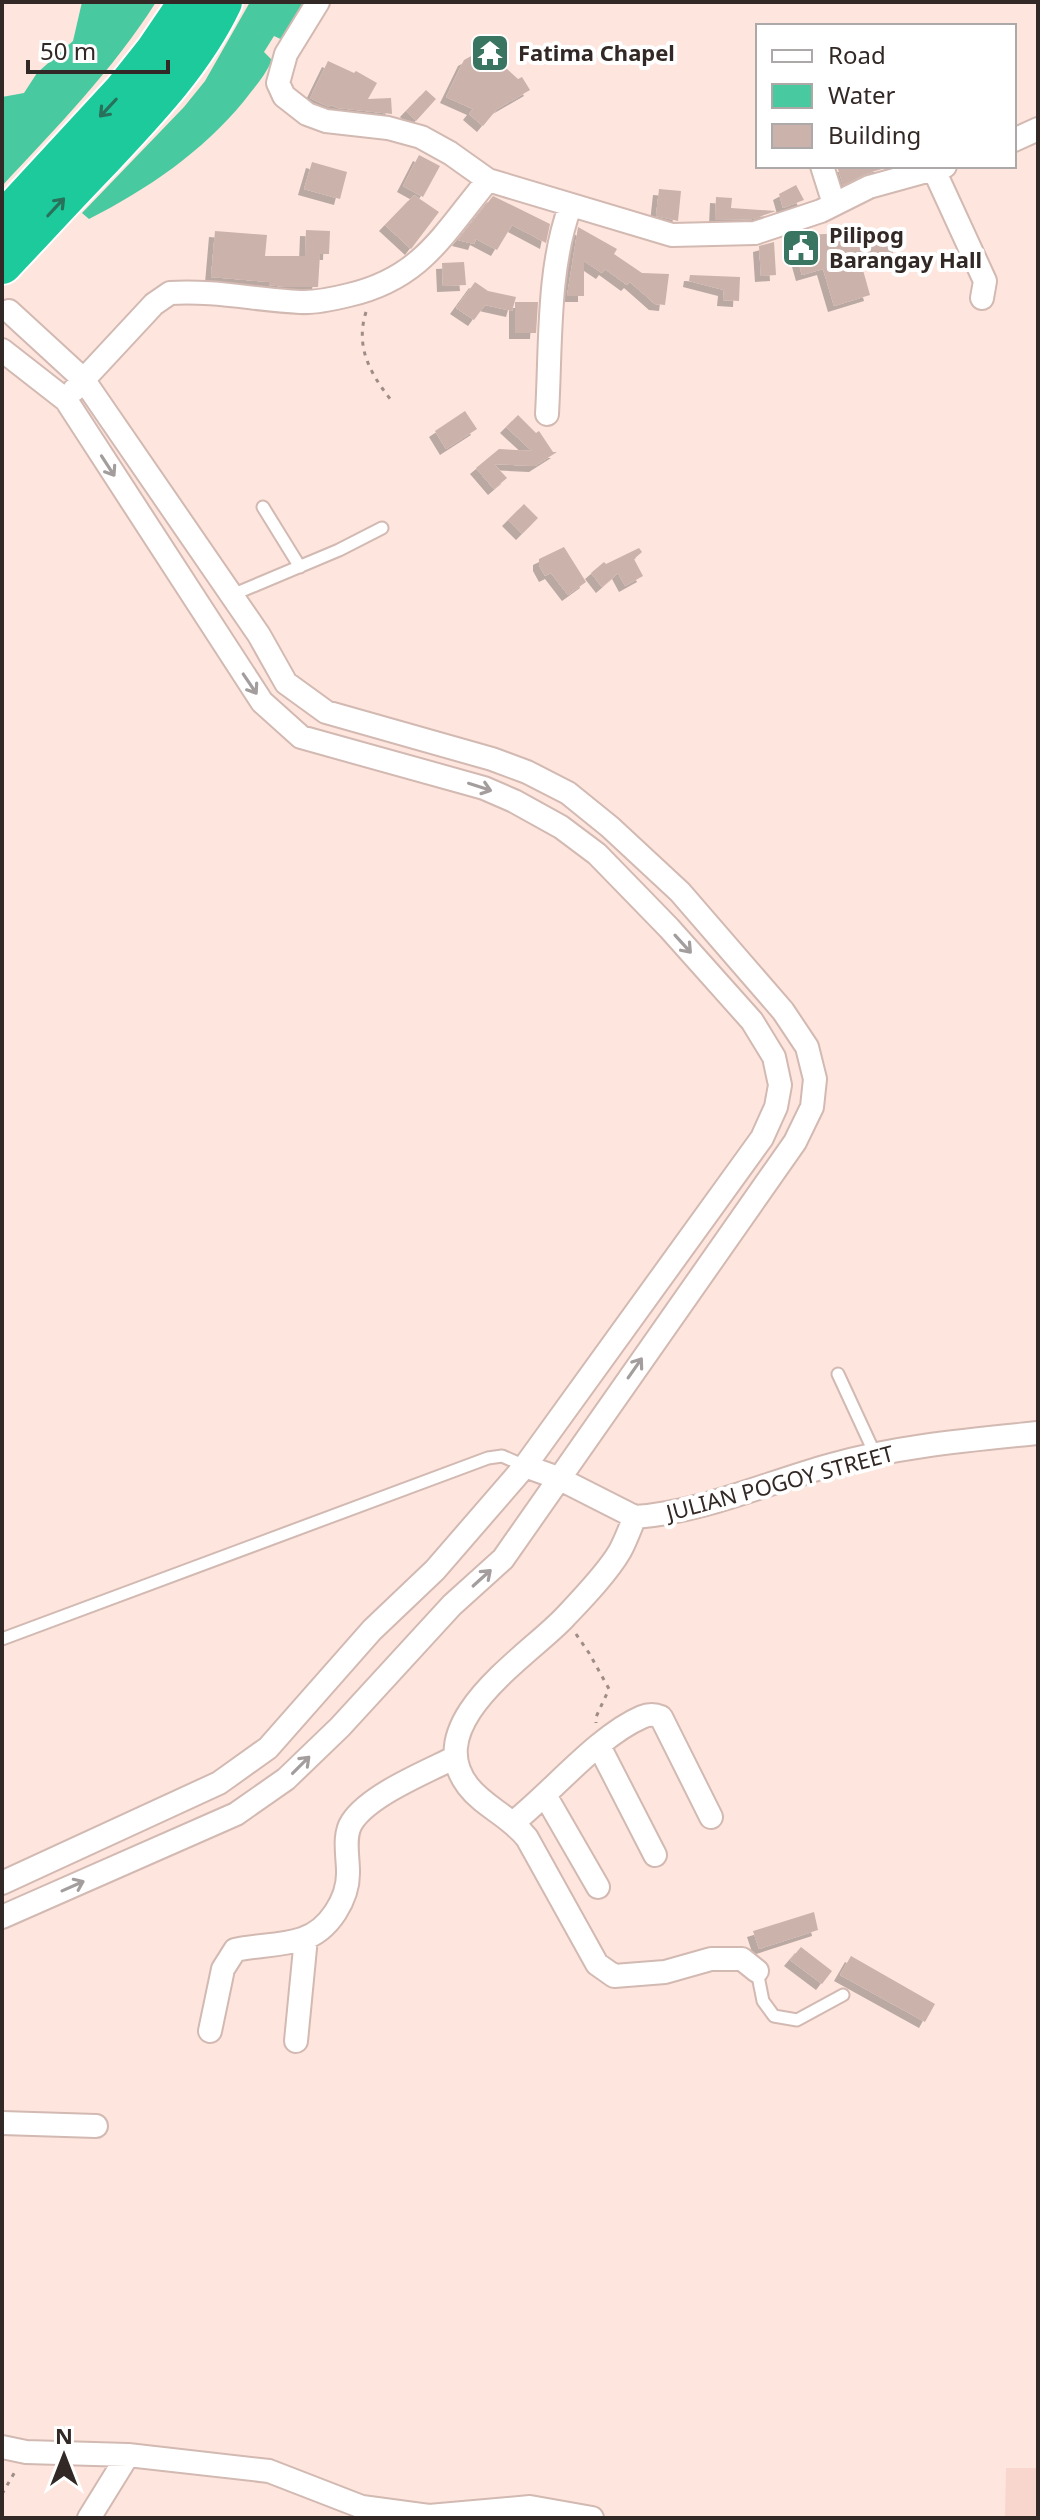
<svg xmlns="http://www.w3.org/2000/svg" width="1040" height="2520" font-family="'Noto Sans',sans-serif">
<defs>
<filter id="shadow"><feDropShadow dx="-6" dy="6" stdDeviation="0" flood-color="#0004"/></filter>
</defs>
<rect width="100%" height="100%" fill="#fee5dd"/>
<path fill="#f8d6cd" d="M 1006,2468 L 1038,2468 L 1038,2518 L 1005,2518 Z"/>
<path fill="#49c9a0" d="M 82,2 L 156,2 C 113,70 56,128 2,186 L 2,97 L 24,93 L 37,73 L 73,41 Z
M 250,2 L 311,2 L 287,42 L 274,36 L 264,52 L 272,60 C 265,76 254,88 244,101 C 202,152 148,189 89,219 L 82,213 L 184,107 L 205,81 Z"/>
<path fill="#cbb2ab" filter="url(#shadow)" d="M 491,45 L 507,69 L 518,79 L 522,77 L 530,90 L 497,109 L 483,126 L 469,114 L 473,109 L 446,97 L 464,60 Z
M 328,61 L 354,73 L 356,71 L 377,83 L 368,99 L 391,98 L 392,114 L 338,108 L 331,105 L 329,107 L 310,98 Z
M 426,90 L 436,99 L 416,121 L 406,111 Z
M 419,155 L 440,166 L 423,197 L 403,186 Z
M 312,162 L 347,172 L 340,199 L 304,189 Z
M 837,166 L 892,166 L 865,174 L 843,185 Z
M 796,185 L 804,200 L 783,208 L 779,194 Z
M 659,189 L 681,191 L 678,221 L 656,216 Z
M 414,195 L 439,212 L 411,249 L 385,225 Z
M 493,196 L 550,224 L 546,243 L 512,225 L 497,250 L 476,239 L 474,244 L 458,240 Z
M 716,197 L 732,198 L 731,208 L 776,211 L 753,219 L 715,220 Z
M 578,227 L 617,249 L 614,254 L 642,273 L 669,274 L 665,305 L 655,304 L 630,282 L 627,285 L 605,269 L 602,273 L 584,261 L 584,296 L 567,296 Z
M 306,230 L 330,231 L 329,254 L 320,254 L 318,287 L 285,287 L 269,285 L 269,282 L 211,277 L 215,231 L 267,235 L 265,256 L 305,256 Z
M 892,230 L 893,254 L 859,256 L 870,295 L 834,306 L 823,269 L 802,275 L 791,236 Z
M 774,242 L 776,275 L 761,276 L 759,246 Z
M 464,262 L 466,285 L 443,286 L 442,263 Z
M 690,275 L 740,277 L 739,301 L 723,300 L 724,290 L 689,281 Z
M 475,282 L 488,291 L 516,297 L 512,311 L 485,305 L 474,320 L 456,308 Z
M 515,302 L 538,302 L 536,333 L 515,333 Z
M 465,411 L 477,429 L 446,449 L 435,431 Z
M 518,415 L 536,433 L 539,431 L 553,452 L 557,452 L 535,466 L 494,464 L 507,478 L 494,489 L 476,468 L 499,449 L 532,451 L 506,427 Z
M 524,504 L 538,518 L 522,534 L 508,520 Z
M 564,547 L 586,582 L 568,595 L 551,573 L 545,576 L 539,565 L 539,559 Z
M 639,548 L 642,552 L 634,559 L 643,576 L 625,586 L 618,573 L 602,587 L 591,573 L 604,562 L 606,564 Z
M 814,1912 L 818,1930 L 759,1949 L 753,1931 Z
M 801,1947 L 832,1971 L 822,1984 L 790,1960 Z
M 851,1956 L 935,2004 L 925,2022 L 840,1975 Z"/>
<g fill="none" stroke-linecap="round" stroke-linejoin="round">
<defs>
<path id="lane" d="M 263,507 L 300,567
M 232,595 L 339,550 L 382,528
M 838,1374 L 875,1454
M 2,1639 L 488,1458 L 502,1456 L 525,1466
M 757,1971 L 763,2001 L 774,2016 L 797,2020 L 843,1995"/>
<path id="street" d="M 318,2 L 286,54 L 278,83 L 284,96 L 307,114 L 326,121 L 388,128 L 421,137 L 450,153 L 488,180 L 672,235 L 755,233 L 821,211 L 869,187 L 945,166
M 1014,140 L 1038,129
M 822,166 L 834,204
M 934,170 L 985,281 L 982,298
M 2,350 L 66,400 L 262,702 L 301,737 L 484,788 L 514,801 L 561,827 L 597,854 L 669,928 L 752,1021 L 774,1057 L 780,1085 L 776,1107 L 762,1138 L 525,1466 L 435,1570 L 372,1630 L 268,1748 L 219,1783 L 2,1883
M 74,390 L 154,304 L 170,293 C 213,290 257,300 300,302 C 316,303 333,299 349,295 C 422,278 443,234 488,180
M 547,414 C 551,348 547,269 570,207
M 525,1466 L 558,1478 L 635,1517
M 635,1517 C 630,1528 626,1540 620,1551 C 608,1572 582,1599 565,1617 C 530,1655 419,1722 468,1786 C 484,1807 510,1816 527,1838 L 597,1964 L 614,1976 L 665,1972 L 711,1959 L 742,1959 L 757,1971
M 635,1517 C 703,1512 766,1483 831,1465 C 897,1446 969,1440 1038,1433
M 599,1746 L 655,1855
M 545,1795 L 598,1887
M 514,1822 C 553,1791 598,1736 642,1717 C 649,1714 654,1714 661,1717 L 711,1817
M 2,1917 L 236,1814 L 286,1779 L 340,1727 L 452,1605 L 503,1559 L 795,1142 L 812,1107 L 815,1079 L 807,1047 L 783,1011 L 680,892 L 610,827 L 568,793 L 527,772 L 492,759 L 326,712 L 286,683 L 259,635 L 83,379 L 9,311
M 210,2031 L 223,1969 L 235,1950 C 257,1945 281,1946 302,1939 C 329,1931 349,1898 348,1871 C 348,1857 343,1835 352,1822 C 369,1795 428,1771 456,1757
M 296,2041 L 306,1938
M 2,2123 L 96,2126
M 2,2447 L 26,2452 L 128,2455 L 269,2471 L 362,2507 L 429,2516 L 530,2507 L 592,2518
M 89,2518 L 128,2455"/>
<path id="highway" d="M 2,223 L 124,91 L 155,52 L 189,2
M 2,264 C 36,228 69,192 103,157 C 148,109 194,61 222,2"/>
</defs>
<use href="#lane" stroke="#d2b9b2" stroke-width="15"/>
<use href="#street" stroke="#d2b9b2" stroke-width="26"/>
<use href="#highway" stroke="#fff" stroke-width="44"/>
<path stroke="#9e8c86" stroke-width="3" stroke-dasharray="4 6" stroke-linecap="butt" d="M 366,312 C 355,347 370,373 391,400
M 576,1634 L 589,1653 L 609,1689 L 596,1717 L 596,1723
M 2,2494 L 16,2470"/>
<use href="#lane" stroke="#fff" stroke-width="11"/>
<use href="#street" stroke="#fff" stroke-width="22"/>
<use href="#highway" stroke="#1cca9b" stroke-width="40"/>
</g>
<defs><path id="oneway-shaft" d="M-6 0H5M1.5-3L5.5 0L1.5 3" fill="none" stroke-width="1.6" stroke-linecap="round" stroke-linejoin="round" transform="scale(2)"/></defs>
<g stroke="#28715a">
<use href="#oneway-shaft" transform="translate(108 108) rotate(133)"/>
<use href="#oneway-shaft" transform="translate(56 207) rotate(-47)"/>
</g>
<g stroke="#a39e9d">
<use href="#oneway-shaft" transform="translate(108 466) rotate(57)"/>
<use href="#oneway-shaft" transform="translate(250 684) rotate(56)"/>
<use href="#oneway-shaft" transform="translate(480 787) rotate(18)"/>
<use href="#oneway-shaft" transform="translate(683 944) rotate(48)"/>
<use href="#oneway-shaft" transform="translate(635 1368) rotate(-55)"/>
<use href="#oneway-shaft" transform="translate(482 1578) rotate(-42)"/>
<use href="#oneway-shaft" transform="translate(301 1765) rotate(-45)"/>
<use href="#oneway-shaft" transform="translate(73 1886) rotate(-24)"/>
</g>
<defs>
<symbol id="temple-square" viewBox="-11 -11 22 22"><rect x="-9" y="-9" width="18" height="18" rx="4" fill="#397560" stroke="#fff"/><path d="M0-6L5-2H3V0L6.5 2.5H4V6H1.5V3h-3V6H-4V2.5H-6.5L-3 0V-2H-5Z" fill="#fff"/></symbol>
<symbol id="civic-square" viewBox="-11 -11 22 22"><rect x="-9" y="-9" width="18" height="18" rx="4" fill="#397560" stroke="#fff"/><path d="M-.6-6.5H3V-4.5H.6V-3L4-1V1h2V6H-6V1h2V-1L-.6-3ZM-1.2 2.5V6h2.4V2.5Z" fill="#fff"/></symbol>
</defs>
<g fill-rule="evenodd">
<use href="#temple-square" x="468" y="31" width="44" height="44"/>
<use href="#civic-square" x="779" y="226" width="44" height="44"/>
</g>
<g text-anchor="middle" stroke-width="8" stroke-linejoin="round" paint-order="stroke">
<g font-size="22" font-weight="bold" fill="#322825" stroke="#fff" text-anchor="start">
<text x="518" y="61">Fatima Chapel</text>
<text x="829" y="243">Pilipog<tspan x="829" dy="25">Barangay Hall</tspan></text>
</g>
<g font-size="22" fill="#322825" stroke="#fff">
<text transform="translate(780 1483) rotate(-15)" y="8">JULIAN POGOY STREET</text>
</g>
</g>
<rect width="1040" height="2520" fill="none" stroke="#322825" stroke-width="8"/>
<rect x="756" y="24" width="260" height="144" fill="#ffffff" stroke="#ada9a8" stroke-width="2"/>
<rect x="772" y="50" width="40" height="12" fill="#ffffff" stroke="#ada9a8" stroke-width="2"/>
<text x="828" y="64" font-size="24" fill="#322825">Road</text>
<rect x="772" y="84" width="40" height="24" fill="#49c9a0" stroke="#ada9a8" stroke-width="2"/>
<text x="828" y="104" font-size="24" fill="#322825">Water</text>
<rect x="772" y="124" width="40" height="24" fill="#cbb2ab" stroke="#ada9a8" stroke-width="2"/>
<text x="828" y="144" font-size="24" fill="#322825">Building</text>
<g transform="translate(64 2456)" stroke="#ffffff" stroke-width="6" paint-order="stroke">
<path d="M0-6L14 30L0 20L-14 30Z" fill="#322825"/>
<text y="-12" font-size="22" font-weight="bold" text-anchor="middle" fill="#322825">N</text>
</g>
<path d="M28 60v12h140v-12" fill="none" stroke="#322825" stroke-width="4"/>
<text x="40" y="60" font-size="24" fill="#322825" stroke="#ffffff" stroke-width="6" paint-order="stroke">50 m</text>
</svg>
